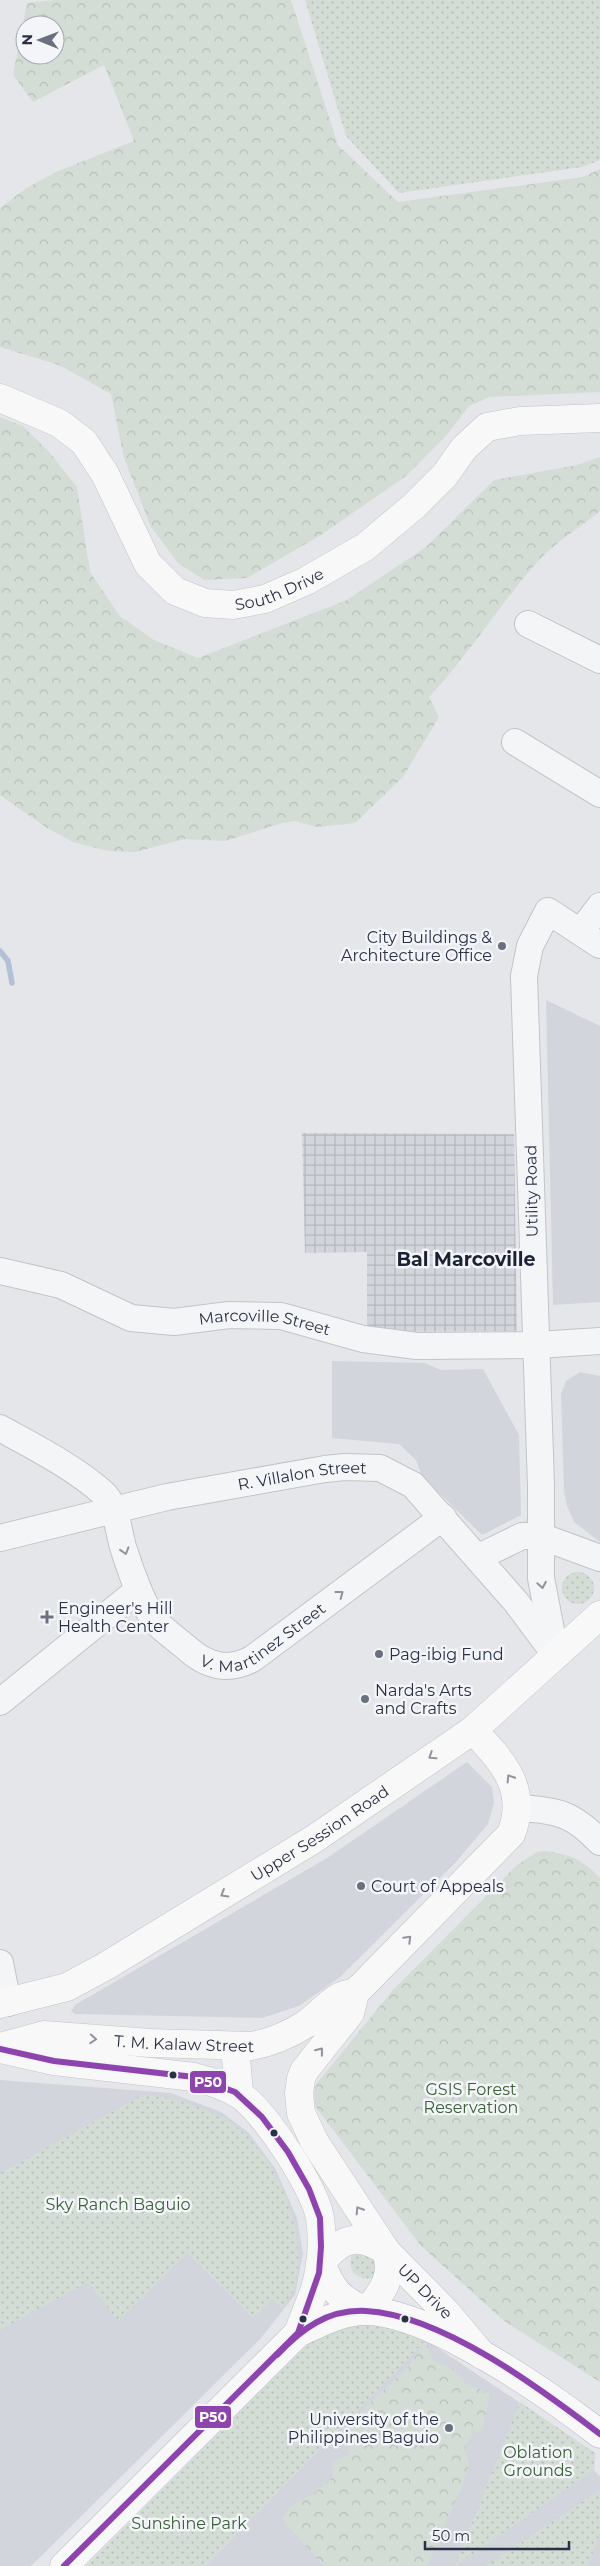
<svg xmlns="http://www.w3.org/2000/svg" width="600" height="2566" font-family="Montserrat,sans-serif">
<defs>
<pattern id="industrial-grid" width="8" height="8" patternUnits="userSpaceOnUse" patternTransform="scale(1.25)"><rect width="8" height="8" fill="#d3d5dd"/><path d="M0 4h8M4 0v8" fill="none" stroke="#b5b7bf"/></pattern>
<pattern id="green-dots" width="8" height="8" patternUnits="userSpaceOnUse" patternTransform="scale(1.25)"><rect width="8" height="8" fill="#d4ddd5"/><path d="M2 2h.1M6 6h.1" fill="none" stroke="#b6beb8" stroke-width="1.8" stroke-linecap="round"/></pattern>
<pattern id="forest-crowns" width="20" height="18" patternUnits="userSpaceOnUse" patternTransform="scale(1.25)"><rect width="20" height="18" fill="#d4ddd5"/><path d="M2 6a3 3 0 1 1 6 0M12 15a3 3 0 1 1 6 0" fill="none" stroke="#b6beb8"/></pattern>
</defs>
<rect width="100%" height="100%" fill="#e5e6ea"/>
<path fill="#d3d5dd" d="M 546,1000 L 600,1026 L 600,1302 L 553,1305 Z
M 332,1361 L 424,1363 L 441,1370 L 483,1369 L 519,1435 L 521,1515 L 482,1535 L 422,1476 L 416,1460 L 399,1444 L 332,1438 Z
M 580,1372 L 600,1376 L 600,1542 L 574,1522 L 567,1506 L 564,1491 L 561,1394 L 566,1381 Z
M 467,1762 L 492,1787 L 494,1803 L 488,1824 L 456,1862 L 340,1977 L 299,2006 L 262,2018 L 75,2014 L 71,2011 L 75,2005 L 327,1858 Z
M 0,2080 L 171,2093 L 221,2112 L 248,2132 L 275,2168 L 297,2218 L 303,2254 L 295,2295 L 261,2338 L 31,2566 L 0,2566 Z
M 426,2340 L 595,2453 L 594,2470 L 600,2476 L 600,2566 L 205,2566 Z"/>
<path fill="url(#industrial-grid)" d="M 302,1133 L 514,1134 L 517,1331 L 367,1332 L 367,1252 L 305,1253 Z"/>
<path fill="url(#green-dots)" d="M 305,0 L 600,0 L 600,160 L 582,167 L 399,193 L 346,136 Z
M562 1588a16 16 0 1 1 32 0a16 16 0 1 1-32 0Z
M 143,2095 C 178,2098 216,2109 244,2133 C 281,2165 311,2245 293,2292 C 291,2298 285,2303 281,2307 L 272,2299 L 253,2318 L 187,2253 L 118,2321 L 88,2282 L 0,2330 L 0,2173 Z
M 353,2251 L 383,2256 L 373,2278 C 354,2281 346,2268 353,2251 Z
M 347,2322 L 378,2323 L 426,2340 L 205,2566 L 86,2566 L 314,2338 Z
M 520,2402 L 595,2453 L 594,2470 L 455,2566 Z
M 600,2490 L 600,2532 L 588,2566 L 486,2566 Z"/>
<path fill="url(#forest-crowns)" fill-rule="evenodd" d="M 53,0 L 291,0 L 338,145 L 398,202 L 583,177 L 600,169 L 600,392 L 490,397 L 469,406 L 445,437 L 406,476 L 321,535 L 247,578 L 204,580 L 178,563 L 151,527 L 124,458 L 111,394 L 59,365 L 0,347 L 0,208 L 25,189 L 56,172 L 134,141 L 104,65 L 33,102 L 13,75 L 27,3 ZM 25,25 L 55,25 L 55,55 L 25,55 Z
M 0,417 L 23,426 L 50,453 L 77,487 L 90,572 L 120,616 L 154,640 L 198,658 L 347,600 L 426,547 L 494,480 L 577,465 L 600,457 L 600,511 C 581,527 557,541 540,559 C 500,603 470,654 429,697 L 439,717 L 403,777 L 355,823 L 317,827 L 295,821 L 282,823 L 226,841 L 185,839 L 135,852 L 108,851 L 73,842 L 47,828 L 0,795 Z
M 544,1851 C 570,1854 582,1859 600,1878 L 600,2382 L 504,2321 L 421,2246 L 315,2106 C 314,2097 313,2091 317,2083 L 393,1990 L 517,1865 L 537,1852 Z
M 426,2340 L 433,2361 L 452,2368 L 465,2383 L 490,2394 L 482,2430 L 472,2433 L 465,2448 L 469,2465 L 461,2488 L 431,2557 L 427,2566 L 324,2566 L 286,2524 L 283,2519 C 287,2504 302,2501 314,2493 C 321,2489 327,2482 333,2477 L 333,2461 L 349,2455 L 352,2420 L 409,2366 Z"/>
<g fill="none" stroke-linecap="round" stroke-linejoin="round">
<path stroke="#b3c0d5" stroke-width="5.5" d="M 0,951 L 8,961 L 12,983"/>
<defs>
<g id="minor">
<path d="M 528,624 L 600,660"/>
<path d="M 515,742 L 600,794"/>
<path d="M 581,931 L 600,906"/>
<path id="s1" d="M 0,1271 L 61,1285 L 131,1318 L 174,1322 L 229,1315 L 281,1316 L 363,1339 L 417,1346 L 537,1345 L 600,1341"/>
<path id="s2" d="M 0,1428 C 34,1447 74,1467 103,1493 C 118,1507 118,1533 124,1550 C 130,1569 144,1609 157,1623 C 167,1633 179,1641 189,1650 C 209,1667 229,1671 252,1659 L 443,1517"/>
<path id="s3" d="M 0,1538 L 167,1497 L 325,1469 L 345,1467 L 380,1468 L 413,1485 L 516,1602 L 551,1649"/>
<path d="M 479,1557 L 522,1536 L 540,1536 L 600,1558"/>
<path d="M 556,1656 L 541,1578 L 541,1486 L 524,976 L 530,946 L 548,911 L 600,945"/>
<path d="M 0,1702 L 138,1590"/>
<path d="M 519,1808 C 558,1810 573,1814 600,1842"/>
<path d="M 0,1963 L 8,2003"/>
</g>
<g id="major">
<path id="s4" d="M 0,398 L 59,423 L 84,442 L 105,474 L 148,564 L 175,591 L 205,603 L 233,605 L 265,599 L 306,581 L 365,547 L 414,506 L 445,475 L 464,448 L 487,427 L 520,421 L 600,418"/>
<path id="s5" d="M 0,2004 L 67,1987 L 106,1966 L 314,1839 L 473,1730 L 600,1615"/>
<path d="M 235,2046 L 239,2094"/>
<path id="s6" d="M 0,2047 L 44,2035 L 150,2043 L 251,2046 C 270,2043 290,2034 306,2024 C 324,2012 332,1994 355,1993"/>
<path d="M 0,2049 L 54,2061 L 194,2077 C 210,2081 226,2086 240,2095 C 265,2112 315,2188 320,2218 C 322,2232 322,2251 320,2264 C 318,2288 306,2310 298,2333"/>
<path d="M 386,2251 L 314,2141 L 301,2113 L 299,2093 L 301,2079 L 304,2071 L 350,2013 L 355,1993 L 511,1834 C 529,1789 502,1761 473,1730"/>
<path id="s7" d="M 321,2263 C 341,2238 357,2232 386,2251 L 446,2312 L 482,2355"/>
</g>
<path id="highway" d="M 321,2263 C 332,2290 339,2299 366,2311 C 382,2293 395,2276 386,2251
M 64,2566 L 298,2333 C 320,2323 341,2311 366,2311 C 431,2312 548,2394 600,2434"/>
</defs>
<use href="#minor" stroke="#c3c4c8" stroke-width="28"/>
<use href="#major" stroke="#c1c3c8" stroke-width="29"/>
<use href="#highway" stroke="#b7b9bf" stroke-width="29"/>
<use href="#minor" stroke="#f4f5f7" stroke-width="26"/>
<use href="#major" stroke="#f8f8f8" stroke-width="28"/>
<use href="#highway" stroke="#f8f8f8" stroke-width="28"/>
<defs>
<path id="bus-1" d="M 0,2049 L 54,2061 L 194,2077 L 235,2092 L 262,2117 L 288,2152 L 309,2189 L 320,2218 L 321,2247 L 319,2273 L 298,2333 L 64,2566
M 277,2355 C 301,2329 328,2309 366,2311 C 442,2315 541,2389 600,2434"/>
</defs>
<use href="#bus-1" stroke="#f3f5f9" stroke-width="10"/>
<use href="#bus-1" stroke="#8e44ad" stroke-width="6"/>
</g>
<defs><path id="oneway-chevron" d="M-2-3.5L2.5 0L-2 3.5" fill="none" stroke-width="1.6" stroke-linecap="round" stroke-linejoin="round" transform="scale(1.25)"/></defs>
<g stroke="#8f939e">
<use href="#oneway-chevron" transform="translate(125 1551) rotate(73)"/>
<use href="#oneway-chevron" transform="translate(542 1585) rotate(80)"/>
<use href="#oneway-chevron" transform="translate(340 1594) rotate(-37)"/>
</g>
<g stroke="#91949e">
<use href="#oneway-chevron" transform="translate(432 1756) rotate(147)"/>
<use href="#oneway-chevron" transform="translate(510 1778) rotate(-122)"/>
<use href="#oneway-chevron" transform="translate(224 1894) rotate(149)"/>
<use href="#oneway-chevron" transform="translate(408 1939) rotate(-45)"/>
<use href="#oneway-chevron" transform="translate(93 2039) rotate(4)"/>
<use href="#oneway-chevron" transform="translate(320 2051) rotate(-52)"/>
<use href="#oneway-chevron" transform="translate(359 2210) rotate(-122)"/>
</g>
<g fill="#6b707f" stroke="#f3f5f9" stroke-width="2">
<circle cx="502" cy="946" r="5"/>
<path d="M44.5 1609.5h5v5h5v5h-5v5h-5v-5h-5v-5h5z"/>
<circle cx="379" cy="1654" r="5"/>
<circle cx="365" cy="1699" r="5"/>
<circle cx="361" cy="1886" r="5"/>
<circle cx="449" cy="2428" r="5"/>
</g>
<g fill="#2a3145" stroke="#f3f5f9" stroke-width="2">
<circle cx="173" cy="2075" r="4.5"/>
<circle cx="274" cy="2133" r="4.5"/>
<circle cx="303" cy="2319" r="4.5"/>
<circle cx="405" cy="2319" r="4.5"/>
</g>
<g text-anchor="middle" stroke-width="5" stroke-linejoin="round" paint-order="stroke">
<g font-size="16" fill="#2a3145" stroke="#f3f5f9">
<text dy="6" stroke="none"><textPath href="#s4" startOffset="381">South Drive</textPath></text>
<text transform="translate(531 1191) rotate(-91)" y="6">Utility Road</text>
<text dy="6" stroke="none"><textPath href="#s1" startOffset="275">Marcoville Street</textPath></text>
<text dy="6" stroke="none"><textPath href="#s3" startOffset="309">R. Villalon Street</textPath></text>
<text dy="6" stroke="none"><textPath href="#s2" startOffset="392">V. Martinez Street</textPath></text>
<text dy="6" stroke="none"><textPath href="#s5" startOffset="365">Upper Session Road</textPath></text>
<text dy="6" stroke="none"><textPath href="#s6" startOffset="186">T. M. Kalaw Street</textPath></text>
<text dy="6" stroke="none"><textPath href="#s7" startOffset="132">UP Drive</textPath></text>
</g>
<g font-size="16" fill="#2a3145" stroke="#f3f5f9" text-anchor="start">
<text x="492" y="943" text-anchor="end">City Buildings &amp;<tspan x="492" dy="18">Architecture Office</tspan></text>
<text x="58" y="1614">Engineer's Hill<tspan x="58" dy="18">Health Center</tspan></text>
<text x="389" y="1660">Pag-ibig Fund</text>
<text x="375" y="1696">Narda's Arts<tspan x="375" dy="18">and Crafts</tspan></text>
<text x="371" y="1892">Court of Appeals</text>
<text x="439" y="2425" text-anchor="end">University of the<tspan x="439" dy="18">Philippines Baguio</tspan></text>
</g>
<g font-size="16" fill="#3a6137" stroke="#f3f5f9">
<text x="471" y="2095">GSIS Forest<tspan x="471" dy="18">Reservation</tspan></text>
<text x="118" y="2210">Sky Ranch Baguio</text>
<text x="538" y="2458">Oblation<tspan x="538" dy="18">Grounds</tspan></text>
<text x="189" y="2529">Sunshine Park</text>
</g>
<g font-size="19" font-weight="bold" fill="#1c2236" stroke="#f3f5f9">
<text x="466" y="1266">Bal Marcoville</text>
</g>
</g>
<g stroke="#f3f5f9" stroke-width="2">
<rect x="189" y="2070" width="38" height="24" rx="5" fill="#8e44ad"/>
<rect x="194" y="2405" width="38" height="24" rx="5" fill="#8e44ad"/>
</g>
<g font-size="14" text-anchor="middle" font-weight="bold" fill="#fff">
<text x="208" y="2087">P50</text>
<text x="213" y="2422">P50</text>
</g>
<g transform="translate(40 40) rotate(271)"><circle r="24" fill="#f3f5f9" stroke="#a3a7b1"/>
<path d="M0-4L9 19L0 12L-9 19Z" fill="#6b707f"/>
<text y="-8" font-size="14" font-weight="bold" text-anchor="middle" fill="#2a3145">N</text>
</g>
<path d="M425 2541v8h144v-8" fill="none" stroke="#2a3145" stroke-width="2.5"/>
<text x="432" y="2541" font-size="15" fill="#2a3145" stroke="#f3f5f9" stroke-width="4" paint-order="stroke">50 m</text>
</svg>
